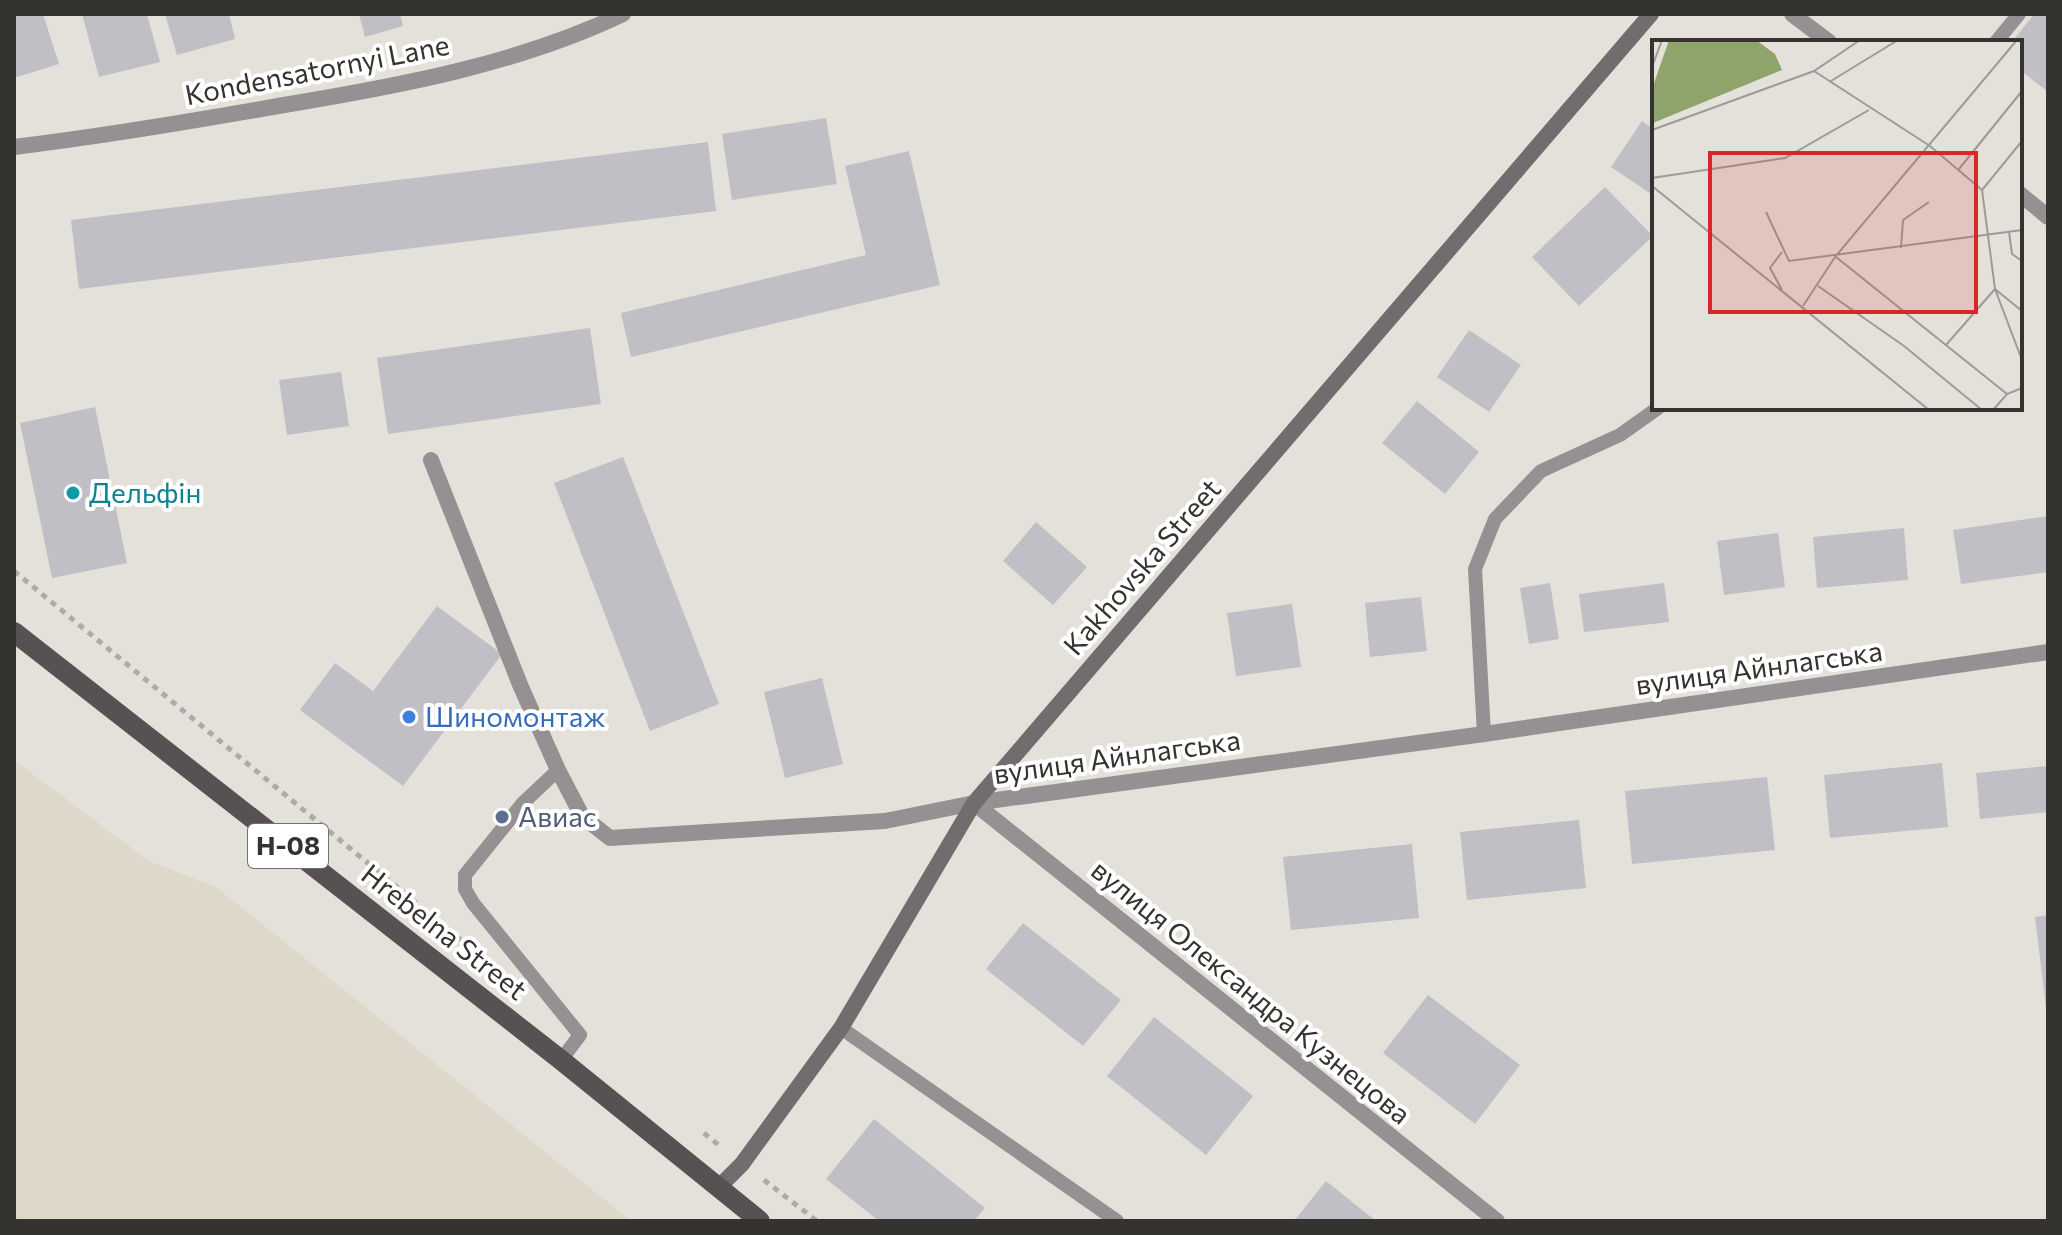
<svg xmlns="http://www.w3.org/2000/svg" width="2062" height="1235" font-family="Commissioner,sans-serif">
<rect width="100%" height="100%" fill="#e3e1da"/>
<path fill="#ded8ca" d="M 14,760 L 149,861 L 216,887 L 631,1221 L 19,1221 L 14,1212 Z"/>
<path fill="#c0bfc6" d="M 14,14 L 43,14 L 59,64 L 14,78 Z
M 82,14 L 147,14 L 160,62 L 99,77 Z
M 165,14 L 229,14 L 235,39 L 177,55 Z
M 359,14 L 400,14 L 403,26 L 365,37 Z
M 2034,14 L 2048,14 L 2048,92 L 2020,70 L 2020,42 L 2012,42 Z
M 826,118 L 837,184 L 732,200 L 722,134 Z
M 1642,121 L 1654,129 L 1654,196 L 1611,167 Z
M 708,142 L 716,211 L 79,289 L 71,220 Z
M 909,151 L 940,285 L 631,357 L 621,313 L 866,255 L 845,166 Z
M 1605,187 L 1653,236 L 1579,306 L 1532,257 Z
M 590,328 L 601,404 L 388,434 L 377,358 Z
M 1469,330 L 1521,365 L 1489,412 L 1437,377 Z
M 341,372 L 349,426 L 287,435 L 279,380 Z
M 1417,401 L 1479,452 L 1445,494 L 1382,443 Z
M 95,407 L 127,563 L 52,578 L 20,423 Z
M 623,457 L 719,704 L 650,731 L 554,483 Z
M 2048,516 L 2048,572 L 1961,584 L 1953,530 Z
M 1036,522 L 1087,567 L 1053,605 L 1003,561 Z
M 1904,528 L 1908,580 L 1817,588 L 1813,537 Z
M 1778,533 L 1785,587 L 1724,595 L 1717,541 Z
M 1550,583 L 1559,639 L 1529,644 L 1520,588 Z
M 1664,583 L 1669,622 L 1584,632 L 1579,594 Z
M 1421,597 L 1427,651 L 1370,657 L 1365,603 Z
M 1292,604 L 1301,667 L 1236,676 L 1227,613 Z
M 437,606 L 502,654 L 403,786 L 300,710 L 335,663 L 373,691 Z
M 822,678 L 843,764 L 785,778 L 764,692 Z
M 1942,763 L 1948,827 L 1830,838 L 1824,775 Z
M 2048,766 L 2048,812 L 1980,819 L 1976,773 Z
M 1767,777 L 1775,850 L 1632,864 L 1625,791 Z
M 1579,820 L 1586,888 L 1467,900 L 1460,832 Z
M 1412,844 L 1419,918 L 1291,930 L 1283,857 Z
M 2048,915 L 2048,1008 L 2046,1008 L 2035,917 Z
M 1023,923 L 1121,1000 L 1083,1046 L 986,969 Z
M 1428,995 L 1520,1065 L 1475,1124 L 1383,1053 Z
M 1154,1017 L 1253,1096 L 1206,1155 L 1107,1076 Z
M 874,1119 L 985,1208 L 974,1221 L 879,1221 L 826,1179 Z
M 1326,1181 L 1376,1221 L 1294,1221 Z"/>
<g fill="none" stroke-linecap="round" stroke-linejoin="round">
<path stroke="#acaba5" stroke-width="5" stroke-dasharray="6 6" stroke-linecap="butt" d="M 14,571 L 461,940
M 704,1133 L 721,1147
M 764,1180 L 817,1221"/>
<path stroke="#959192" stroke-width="14" d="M 1996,42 L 2019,14
M 1484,734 L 1475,569 L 1495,519 L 1541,471 L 1620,435 L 1658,408
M 558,770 L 523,803 L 465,875 L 465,889 L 473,903 L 580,1035 L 561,1060
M 841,1028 L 1117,1221"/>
<path stroke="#959192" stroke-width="16" d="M 1792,14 L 1829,42
M 14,147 C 105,136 194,121 284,105 C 399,86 518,64 623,14
M 2020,194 L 2048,217
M 431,460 L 521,687 L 558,770 L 582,816 L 610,838 L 885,821 L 974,803 L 1484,734 L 2048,652
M 974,803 L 1497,1221"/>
<path stroke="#716c6d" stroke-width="16" d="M 719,1187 L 742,1164 L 841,1028 L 974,803 L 1651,14"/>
<path stroke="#575153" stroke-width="20" d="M 14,632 L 561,1060 L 760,1221"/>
</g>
<circle fill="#0f9aa8" stroke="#fff" stroke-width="3" cx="73" cy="493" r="8"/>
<circle fill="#3f7fe0" stroke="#fff" stroke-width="3" cx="409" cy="717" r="8"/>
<circle fill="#5c6f8a" stroke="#fff" stroke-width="3" cx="502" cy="817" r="8"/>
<g text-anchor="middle" stroke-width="8" stroke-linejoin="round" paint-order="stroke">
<rect fill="#fff" stroke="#71706e" stroke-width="2" x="248" y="824" width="80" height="44" rx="6"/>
<g font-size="26" font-weight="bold" fill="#343330">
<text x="288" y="855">Н-08</text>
</g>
<g font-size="28" fill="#343330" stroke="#fff">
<text transform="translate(317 70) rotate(-11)" y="10">Kondensatornyi Lane</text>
<text transform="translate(1142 567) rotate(-49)" y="10">Kakhovska Street</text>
<text transform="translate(1759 668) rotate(-8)" y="10">вулиця Айнлагська</text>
<text transform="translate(1117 757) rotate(-8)" y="10">вулиця Айнлагська</text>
<text transform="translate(444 932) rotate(38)" y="10">Hrebelna Street</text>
<text transform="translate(1251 992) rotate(39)" y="10">вулиця Олександра Кузнецова</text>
</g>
<g font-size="28" fill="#0d838f" stroke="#fff" text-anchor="start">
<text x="89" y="503">Дельфін</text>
</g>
<g font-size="28" fill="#366cbe" stroke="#fff" text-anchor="start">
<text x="425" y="727">Шиномонтаж</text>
</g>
<g font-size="28" fill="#4e5e75" stroke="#fff" text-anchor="start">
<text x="518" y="827">Авиас</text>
</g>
</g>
<g transform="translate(1652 40)">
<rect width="370" height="370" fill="#e3e1da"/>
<path d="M 17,0 L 104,0 L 123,14 L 130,30 L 1,83 L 0,49 Z" fill="#8fa46b"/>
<path fill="none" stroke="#9d9b96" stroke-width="2" d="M 0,27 L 10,0M 162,31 L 278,106 L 330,150M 179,41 L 246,0M 0,90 L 162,31 L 208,0M 370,101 L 330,150 L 343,249 L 370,320M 307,129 L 370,51M 0,138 L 133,118 L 217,70M 0,146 L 277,370M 114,172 L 137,221 L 370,190M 357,192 L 360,214 L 370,221M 249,208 L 251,180 L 277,162M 130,212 L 118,228 L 130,250M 184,217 L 355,354M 166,246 L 252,306 L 330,370M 343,249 L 370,271M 151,266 L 183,217 L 365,0M 294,305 L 343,249M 341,370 L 355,354 L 370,348"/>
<path fill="#d62828" fill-opacity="0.15" stroke="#d62828" stroke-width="4" d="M 58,113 L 324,113 L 324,272 L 58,272 Z"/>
<rect width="370" height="370" fill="none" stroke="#343330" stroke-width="4"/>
</g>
<rect width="2062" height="1235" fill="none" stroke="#343330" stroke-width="32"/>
</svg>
